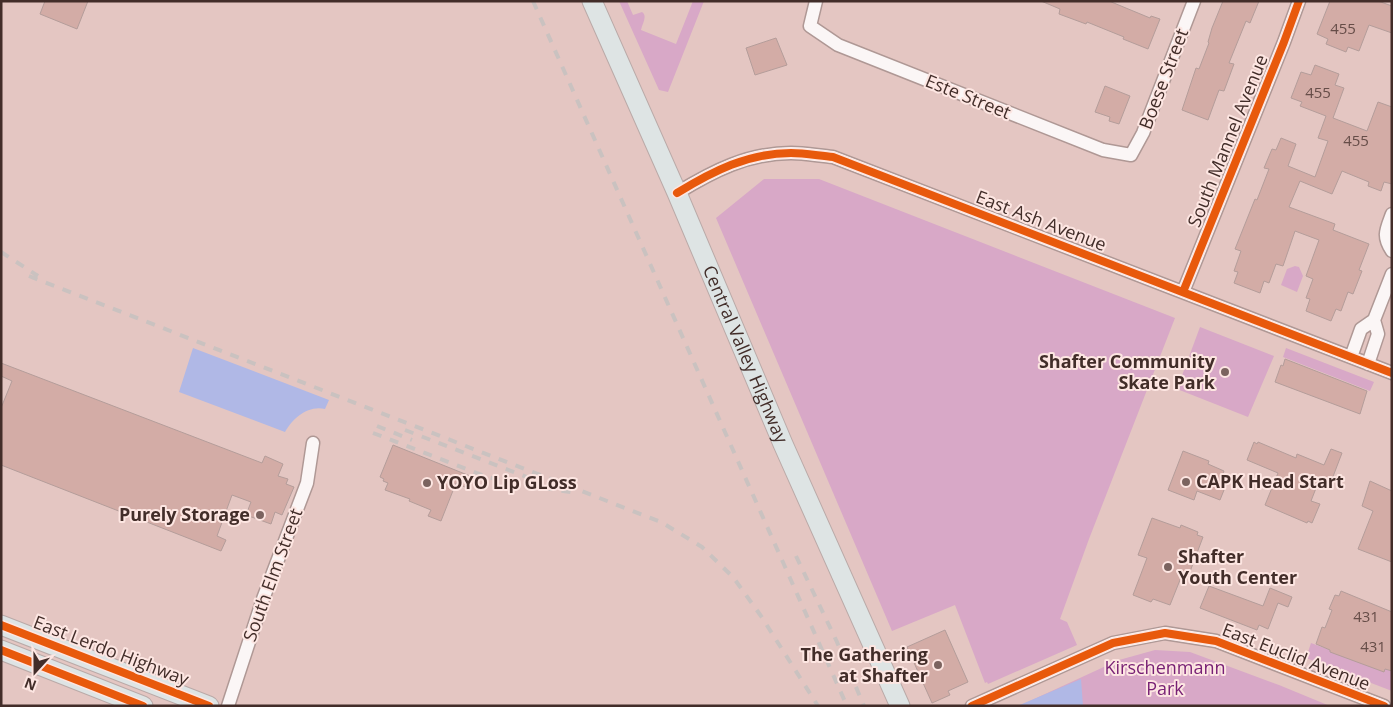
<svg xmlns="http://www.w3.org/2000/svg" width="1393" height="707" font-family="'Open Sans',sans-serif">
<rect width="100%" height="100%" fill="#e4c6c2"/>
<path fill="#d8a8c7" d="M 619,1 L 627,1 L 633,15 L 642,12 C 648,16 642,24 641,30 L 676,44 L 693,1 L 704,1 L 668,92 L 659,90 Z
M 764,179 L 819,179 L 1175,318 L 1089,539 L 1060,619 L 1067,622 L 1077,645 L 988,684 L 987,682 L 985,683 L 955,605 L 892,631 L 716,218 Z
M 1295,266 L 1299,267 L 1303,276 L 1297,292 L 1281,285 L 1287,269 Z
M 1200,327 L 1274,356 L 1248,417 L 1177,389 Z
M 1286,348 L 1374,382 L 1370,391 L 1283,357 Z
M 1311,643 L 1384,670 L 1385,668 L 1392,671 L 1392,691 L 1306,658 Z
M 1155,650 L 1190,652 L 1279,685 L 1330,706 L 1019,706 L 1119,660 Z"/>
<path fill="#b0b8e6" d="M 193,348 L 329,400 L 325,409 C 308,405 293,418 285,432 L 179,392 Z
M 1081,679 L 1083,706 L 1017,706 L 1022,704 Z"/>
<path fill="#d3aca6" stroke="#b49d9a" d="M 45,1 L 88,1 L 77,29 L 40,14 Z
M 1041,1 L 1109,1 L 1150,18 L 1151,16 L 1160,19 L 1148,49 L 1123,39 L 1124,37 L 1087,22 L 1086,24 L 1059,14 L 1060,9 Z
M 1223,1 L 1259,1 L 1250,23 L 1246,21 L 1229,63 L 1234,64 L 1224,91 L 1219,90 L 1208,120 L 1182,110 L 1196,68 L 1199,69 L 1209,43 L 1208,42 L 1212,28 Z
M 1330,1 L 1378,1 L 1392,6 L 1392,33 L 1369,25 L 1359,51 L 1348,47 L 1346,52 L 1326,44 L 1328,39 L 1317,34 Z
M 776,38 L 787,65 L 755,75 L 746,48 Z
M 1315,65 L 1339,74 L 1335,85 L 1344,88 L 1333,118 L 1367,131 L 1378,102 L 1392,107 L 1392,184 L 1384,182 L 1381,191 L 1368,186 L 1369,182 L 1342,171 L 1332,194 L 1300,181 L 1289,207 L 1335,224 L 1333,230 L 1369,244 L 1359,270 L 1362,271 L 1353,294 L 1348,292 L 1341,311 L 1336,309 L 1331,321 L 1306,311 L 1310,299 L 1306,298 L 1313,279 L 1306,276 L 1319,240 L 1295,231 L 1283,266 L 1276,264 L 1269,283 L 1264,281 L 1260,293 L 1234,283 L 1238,272 L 1234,271 L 1241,251 L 1235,249 L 1255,199 L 1257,200 L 1269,169 L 1264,168 L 1272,149 L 1276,150 L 1281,138 L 1296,144 L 1288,166 L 1315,177 L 1328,141 L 1318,138 L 1326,116 L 1300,106 L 1302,102 L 1291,98 L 1301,72 L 1311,75 Z
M 1105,86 L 1130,96 L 1119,124 L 1109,121 L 1110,117 L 1095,112 Z
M 1285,359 L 1367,391 L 1360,414 L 1275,382 L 1281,365 L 1283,366 Z
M 1,363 L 262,463 L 265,456 L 283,464 L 278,476 L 288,479 L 286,484 L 294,487 L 282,515 L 275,512 L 271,524 L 246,515 L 251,502 L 232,495 L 217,536 L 226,540 L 221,551 L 1,465 L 1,408 L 12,381 L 1,376 Z
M 1254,442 L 1257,444 L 1258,442 L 1296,458 L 1297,454 L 1324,465 L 1331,449 L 1342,453 L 1329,487 L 1318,483 L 1311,501 L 1320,504 L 1312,523 L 1308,521 L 1307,523 L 1265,505 L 1278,473 L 1247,460 Z
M 393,445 L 470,476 L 465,487 L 456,483 L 441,521 L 428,516 L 431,510 L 409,501 L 410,499 L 385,490 L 388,483 L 383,481 L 384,479 L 380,477 Z
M 1183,451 L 1209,461 L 1208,464 L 1224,471 L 1217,487 L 1224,490 L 1220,500 L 1197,491 L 1194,500 L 1168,490 Z
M 1370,481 L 1392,491 L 1392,562 L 1358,549 L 1373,511 L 1362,506 Z
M 1152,518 L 1180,528 L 1181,525 L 1198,532 L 1197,535 L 1203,537 L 1188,577 L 1182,575 L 1170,605 L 1153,599 L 1151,602 L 1133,595 L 1147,558 L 1138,555 Z
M 1209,586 L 1263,606 L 1270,588 L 1292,597 L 1288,607 L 1278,603 L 1268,629 L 1259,625 L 1257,630 L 1200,608 Z
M 1341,591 L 1392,612 L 1392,671 L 1385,669 L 1384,672 L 1330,652 L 1330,650 L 1316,644 L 1322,627 L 1325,628 L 1332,610 L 1329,609 L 1335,595 L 1339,596 Z
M 945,630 L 968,682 L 948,691 L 950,695 L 932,703 L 907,647 Z"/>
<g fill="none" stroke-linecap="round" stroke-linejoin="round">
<defs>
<path id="minor" d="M 816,1 L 810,26 L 838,45 L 1103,150 L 1131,155 L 1143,133 L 1194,1
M 677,193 C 713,171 748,153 791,153 C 805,153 820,156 833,157 L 1392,373
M 1392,214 C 1386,230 1382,236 1392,251
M 1183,292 L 1284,42 L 1299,1
M 1374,320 L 1392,274
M 1351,357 L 1361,329 L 1374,320 L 1378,334 L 1368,364
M 228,706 L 263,599 L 307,483 L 313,443
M 972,706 L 1113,643 L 1165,633 L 1216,641 L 1384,706"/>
<g id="primary">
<path id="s1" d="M 592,1 L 677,193 L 783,444 L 900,706"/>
<path d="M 1,625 L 209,706"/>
<path d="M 1,650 L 143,706"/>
</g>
</defs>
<use href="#minor" stroke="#af9895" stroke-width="15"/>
<use href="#primary" stroke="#baaaa8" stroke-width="21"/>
<use href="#minor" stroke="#fbf6f6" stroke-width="12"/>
<use href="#primary" stroke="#dee4e4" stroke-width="19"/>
<path stroke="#cac2c0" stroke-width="4" stroke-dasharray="9 9" stroke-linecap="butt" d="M 533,1 L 847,706
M 1,252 L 38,276
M 29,276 L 661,522 L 702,547 L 733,577 L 761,616 L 818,706
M 377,426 L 412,440
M 405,430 L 542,483
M 373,433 L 487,477 L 519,484 L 576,493
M 796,556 L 837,642 L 864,706"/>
<defs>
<path id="cycleway" d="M 677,193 C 713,171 748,153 791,153 C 805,153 820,156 833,157 L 1392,373
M 1183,292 L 1284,42 L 1299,1
M 1,625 L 209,706
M 1,650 L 143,706
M 972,706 L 1113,643 L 1165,633 L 1216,641 L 1384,706"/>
</defs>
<use href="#cycleway" stroke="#fde6e2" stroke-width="11"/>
<use href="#cycleway" stroke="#e8590c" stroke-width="8"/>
</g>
<g fill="#7b635f" stroke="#fde6e2" stroke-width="2">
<circle cx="1225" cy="372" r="5"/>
<circle cx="1186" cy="482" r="5"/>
<circle cx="427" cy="483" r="5"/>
<circle cx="260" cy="515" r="5"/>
<circle cx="1168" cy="567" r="5"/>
<circle cx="938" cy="665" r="5"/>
</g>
<g text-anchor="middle" stroke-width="4" stroke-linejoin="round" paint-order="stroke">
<g font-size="15" fill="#664d48">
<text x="1343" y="34">455</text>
<text x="1318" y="98">455</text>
<text x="1356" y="146">455</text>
<text x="1366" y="622">431</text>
<text x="1373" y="652">431</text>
</g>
<g font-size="18" fill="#422d29" stroke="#fde6e2">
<text transform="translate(1164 79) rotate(-69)" y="6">Boese Street</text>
<text transform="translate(968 97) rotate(22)" y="6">Este Street</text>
<text transform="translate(1228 141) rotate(-68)" y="6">South Mannel Avenue</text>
<text transform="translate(1041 221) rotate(21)" y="6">East Ash Avenue</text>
<text dy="6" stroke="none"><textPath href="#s1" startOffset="385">Central Valley Highway</textPath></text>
<text transform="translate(273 575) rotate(-70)" y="6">South Elm Street</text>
<text transform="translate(111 651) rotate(21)" y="6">East Lerdo Highway</text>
<text transform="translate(1296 657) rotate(21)" y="6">East Euclid Avenue</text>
</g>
<g font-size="18" font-weight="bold" fill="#422d29" stroke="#fde6e2" text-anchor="end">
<text x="1215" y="368">Shafter Community<tspan x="1215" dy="21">Skate Park</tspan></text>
<text x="1196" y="488" text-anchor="start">CAPK Head Start</text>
<text x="437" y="489" text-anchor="start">YOYO Lip GLoss</text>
<text x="250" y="521">Purely Storage</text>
<text x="1178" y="563" text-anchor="start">Shafter<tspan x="1178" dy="21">Youth Center</tspan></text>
<text x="928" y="661">The Gathering<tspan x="928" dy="21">at Shafter</tspan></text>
</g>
<g font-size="18" fill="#771f74" stroke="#fde6e2">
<text x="1165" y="674">Kirschenmann<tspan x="1165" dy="21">Park</tspan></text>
</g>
</g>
<rect width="1393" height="707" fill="none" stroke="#422d29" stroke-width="5"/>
<g transform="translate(35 672) rotate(201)" stroke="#fde6e2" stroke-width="4" paint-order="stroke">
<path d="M0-4L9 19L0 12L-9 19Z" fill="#422d29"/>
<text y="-8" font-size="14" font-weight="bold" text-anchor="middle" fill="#422d29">N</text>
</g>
</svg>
